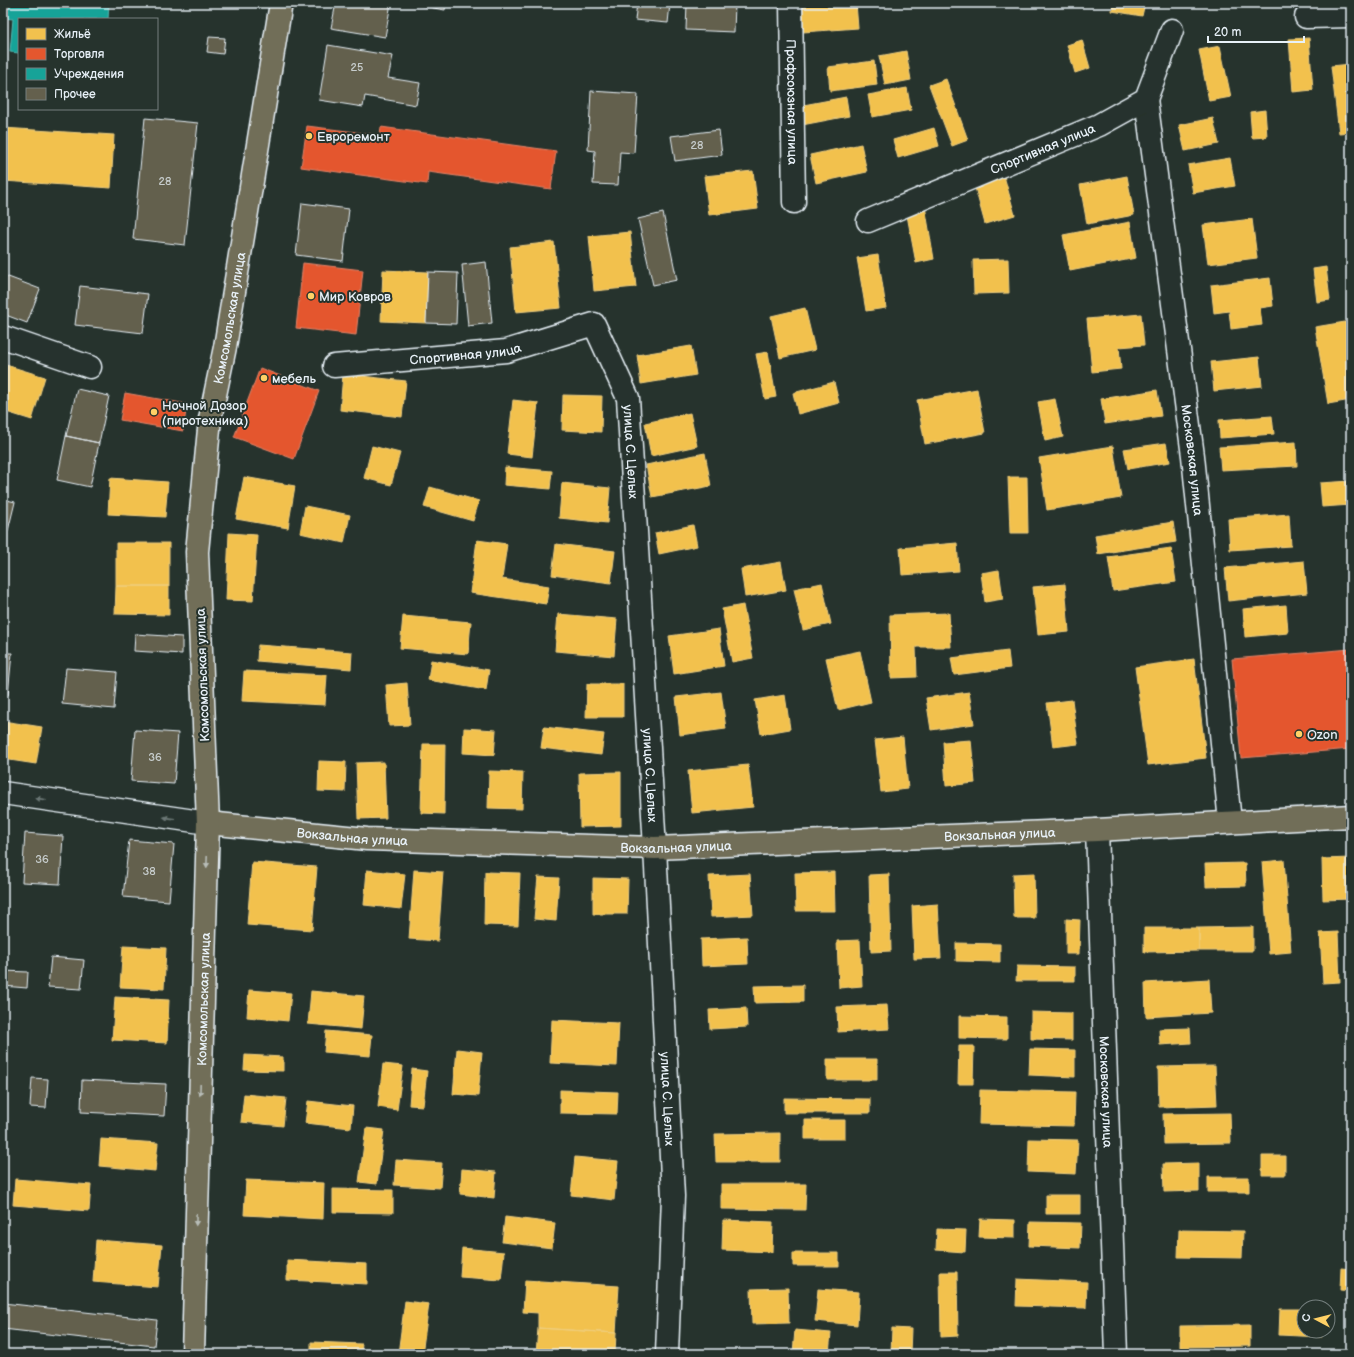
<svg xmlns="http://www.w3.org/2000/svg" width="1354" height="1357" font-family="'Balsamiq Sans',sans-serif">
<rect width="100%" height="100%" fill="#26332d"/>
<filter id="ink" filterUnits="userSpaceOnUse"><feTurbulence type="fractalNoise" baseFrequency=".025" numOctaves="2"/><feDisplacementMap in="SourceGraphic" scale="8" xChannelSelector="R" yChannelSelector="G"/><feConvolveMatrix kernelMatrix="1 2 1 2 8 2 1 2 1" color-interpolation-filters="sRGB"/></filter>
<g filter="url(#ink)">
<path fill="#f2c14e" stroke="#efcf81" d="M 801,3 L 856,3 L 858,28 L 803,32 Z
M 1113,3 L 1145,3 L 1142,16 L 1112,11 Z
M 1309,38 L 1313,90 L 1293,92 L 1289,39 Z
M 1082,40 L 1090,68 L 1075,73 L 1067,45 Z
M 1220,46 L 1231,97 L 1209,101 L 1199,50 Z
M 906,51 L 911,80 L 885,85 L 879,56 Z
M 874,61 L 877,85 L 830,91 L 828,67 Z
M 1351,64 L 1351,132 L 1339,133 L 1331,66 Z
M 946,79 L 968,140 L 952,146 L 929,85 Z
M 907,88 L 911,110 L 872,117 L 868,95 Z
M 846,97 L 849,116 L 802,125 L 798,106 Z
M 1265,110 L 1267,137 L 1252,138 L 1250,112 Z
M 1213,118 L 1219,144 L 1185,151 L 1179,125 Z
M 3,128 L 114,135 L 111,188 L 3,181 Z
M 934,128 L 939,146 L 898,158 L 893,140 Z
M 861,144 L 867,172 L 816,183 L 810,155 Z
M 1230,158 L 1235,186 L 1193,193 L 1188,165 Z
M 753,171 L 758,209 L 709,215 L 704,176 Z
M 1004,176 L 1015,215 L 985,224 L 974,184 Z
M 1127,176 L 1134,215 L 1087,224 L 1080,185 Z
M 925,206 L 934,259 L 916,263 L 906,210 Z
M 1252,219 L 1257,258 L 1208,264 L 1203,225 Z
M 1130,222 L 1136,258 L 1070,271 L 1063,235 Z
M 630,232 L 636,287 L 594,291 L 589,236 Z
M 554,242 L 561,308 L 516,312 L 510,247 Z
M 878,255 L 886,308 L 866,311 L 857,258 Z
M 1008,259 L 1009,293 L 974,294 L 973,260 Z
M 1326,267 L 1330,300 L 1317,302 L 1313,269 Z
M 383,270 L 428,272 L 426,323 L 381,321 Z
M 1270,278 L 1273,306 L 1260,308 L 1262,325 L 1231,329 L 1229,311 L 1214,313 L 1211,285 Z
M 805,308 L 815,350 L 780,358 L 771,316 Z
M 1141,314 L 1144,345 L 1119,347 L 1121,369 L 1092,372 L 1087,319 Z
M 1351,321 L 1351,400 L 1328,404 L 1315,327 Z
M 691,346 L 696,375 L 641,384 L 637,355 Z
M 768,352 L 776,397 L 765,399 L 756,354 Z
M 1259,357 L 1262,386 L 1214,391 L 1211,362 Z
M 6,365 L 45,377 L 32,420 L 3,411 L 3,376 Z
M 343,374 L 406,381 L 402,417 L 340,410 Z
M 834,382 L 839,403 L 798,414 L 793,393 Z
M 977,389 L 985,433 L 925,444 L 917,400 Z
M 1157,390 L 1161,416 L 1105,424 L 1101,399 Z
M 563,395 L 602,396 L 601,432 L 562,430 Z
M 1055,399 L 1063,437 L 1045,441 L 1038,402 Z
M 513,400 L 538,403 L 532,457 L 507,454 Z
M 690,413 L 697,446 L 651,456 L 645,423 Z
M 1272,416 L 1274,434 L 1220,438 L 1219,420 Z
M 1296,442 L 1297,466 L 1221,470 L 1219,447 Z
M 1166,443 L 1170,462 L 1128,469 L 1124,449 Z
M 372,446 L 400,453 L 391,485 L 364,478 Z
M 1113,446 L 1121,498 L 1047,510 L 1039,458 Z
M 705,453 L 711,486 L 652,497 L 646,465 Z
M 505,467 L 552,471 L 550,489 L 504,485 Z
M 244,477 L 295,486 L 288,528 L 236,519 Z
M 1008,477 L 1027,477 L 1028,533 L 1010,533 Z
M 110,478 L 168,482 L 165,517 L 108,514 Z
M 1351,481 L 1351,505 L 1322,507 L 1320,483 Z
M 562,483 L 610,488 L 607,523 L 559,518 Z
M 430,487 L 479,501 L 473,521 L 424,507 Z
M 305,506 L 350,515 L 344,543 L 300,533 Z
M 1289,514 L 1291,546 L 1230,550 L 1228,519 Z
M 1173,522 L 1176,542 L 1098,554 L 1095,535 Z
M 693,525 L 697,546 L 659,554 L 655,533 Z
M 229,533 L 257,535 L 253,601 L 226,600 Z
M 477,540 L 507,544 L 502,579 L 549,586 L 546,604 L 470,593 Z
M 116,543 L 169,543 L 169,586 L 116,586 Z
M 957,543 L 959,571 L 902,575 L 900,548 Z
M 556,544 L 615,551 L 611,583 L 552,575 Z
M 1171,548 L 1176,582 L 1113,591 L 1108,557 Z
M 1304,561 L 1307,593 L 1228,601 L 1225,568 Z
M 781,562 L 786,590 L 745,597 L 741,569 Z
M 999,570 L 1003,599 L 985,602 L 981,573 Z
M 822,583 L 831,624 L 803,630 L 794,589 Z
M 1065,584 L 1069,632 L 1038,635 L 1033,587 Z
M 116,586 L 169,586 L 169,615 L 115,614 Z
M 743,605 L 753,658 L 732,662 L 722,609 Z
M 1286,605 L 1288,633 L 1245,637 L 1243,609 Z
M 949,613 L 951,647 L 916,647 L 917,677 L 891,678 L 890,615 Z
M 558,614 L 617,619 L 614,656 L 555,651 Z
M 403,616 L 471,622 L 468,654 L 400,648 Z
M 719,629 L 724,666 L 674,674 L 669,636 Z
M 258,645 L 352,652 L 351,669 L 257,661 Z
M 860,651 L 871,702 L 838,710 L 826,658 Z
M 1008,651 L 1010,668 L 954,675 L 951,658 Z
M 1194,659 L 1206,758 L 1148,765 L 1135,667 Z
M 431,660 L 489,670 L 486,690 L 428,680 Z
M 244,671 L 327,675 L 325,705 L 242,701 Z
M 407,683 L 410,725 L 389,726 L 386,685 Z
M 587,684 L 623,684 L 623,717 L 586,717 Z
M 721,692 L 726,729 L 680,735 L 676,697 Z
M 969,692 L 974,724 L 931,730 L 926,698 Z
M 785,695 L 790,729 L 761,734 L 755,700 Z
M 1072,700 L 1078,744 L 1053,747 L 1047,703 Z
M 3,721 L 42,727 L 36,764 L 3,759 Z
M 544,727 L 604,734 L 601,755 L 541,748 Z
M 464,728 L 496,730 L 494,755 L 463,753 Z
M 903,737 L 908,789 L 881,792 L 875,740 Z
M 971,740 L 975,783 L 946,786 L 943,742 Z
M 423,744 L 445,744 L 444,814 L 421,813 Z
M 319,761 L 346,762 L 345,792 L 318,791 Z
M 384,762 L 386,818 L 358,819 L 356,763 Z
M 748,765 L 753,807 L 692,813 L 688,771 Z
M 489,771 L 523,772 L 522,809 L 488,808 Z
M 621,772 L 621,826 L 580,827 L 579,773 Z
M 1351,858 L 1351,899 L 1323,900 L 1322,859 Z
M 1284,860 L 1291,952 L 1269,954 L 1262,862 Z
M 252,862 L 317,867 L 312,930 L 247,925 Z
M 1245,863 L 1246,886 L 1206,887 L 1205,864 Z
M 367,870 L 405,874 L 401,909 L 364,905 Z
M 414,870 L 443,872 L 438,941 L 409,939 Z
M 485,872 L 520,873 L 518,926 L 484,925 Z
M 834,872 L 835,911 L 796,911 L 795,873 Z
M 1034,873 L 1035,918 L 1014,918 L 1013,874 Z
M 750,874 L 753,915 L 711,917 L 709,876 Z
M 889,874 L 891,951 L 871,952 L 869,875 Z
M 538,877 L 559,878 L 556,921 L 534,919 Z
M 593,878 L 628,879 L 627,914 L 593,914 Z
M 938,904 L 941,958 L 914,959 L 912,906 Z
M 1066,919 L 1080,920 L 1079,954 L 1066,954 Z
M 1253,927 L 1253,951 L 1199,951 L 1199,928 Z
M 1144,928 L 1199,928 L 1199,951 L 1144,952 Z
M 1338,932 L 1340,982 L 1323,983 L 1320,933 Z
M 747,937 L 748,964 L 702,966 L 701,939 Z
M 860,940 L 862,986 L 839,988 L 837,941 Z
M 956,943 L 1000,944 L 1000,962 L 956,961 Z
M 123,946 L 166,948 L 164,989 L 120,987 Z
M 1017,966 L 1075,967 L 1075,981 L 1016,981 Z
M 1209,979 L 1211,1013 L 1146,1017 L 1145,983 Z
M 803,985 L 803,1002 L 755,1003 L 754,986 Z
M 249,990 L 291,993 L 288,1021 L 247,1017 Z
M 311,991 L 364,996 L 361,1029 L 308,1024 Z
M 115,997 L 169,1000 L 167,1043 L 112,1040 Z
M 887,1005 L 889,1029 L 838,1032 L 837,1007 Z
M 746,1008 L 747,1027 L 710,1029 L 709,1010 Z
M 1031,1012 L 1072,1013 L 1072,1040 L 1031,1039 Z
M 959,1016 L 1007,1017 L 1007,1039 L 959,1038 Z
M 552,1020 L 619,1023 L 617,1066 L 550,1063 Z
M 1190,1028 L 1191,1043 L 1160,1045 L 1159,1029 Z
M 326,1031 L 372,1035 L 370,1056 L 324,1052 Z
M 959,1046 L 974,1046 L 973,1084 L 958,1084 Z
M 457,1049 L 482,1052 L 478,1096 L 453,1094 Z
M 1030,1049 L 1075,1050 L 1075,1077 L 1029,1075 Z
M 245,1055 L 283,1057 L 283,1071 L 244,1070 Z
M 827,1059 L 877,1059 L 877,1080 L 827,1080 Z
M 383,1064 L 403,1066 L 397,1110 L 378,1107 Z
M 1215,1066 L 1217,1105 L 1159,1107 L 1158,1067 Z
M 412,1069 L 427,1071 L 423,1106 L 409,1105 Z
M 560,1090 L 618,1092 L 617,1114 L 560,1113 Z
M 980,1090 L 1075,1092 L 1074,1126 L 979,1124 Z
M 244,1094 L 286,1098 L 283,1126 L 241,1122 Z
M 784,1098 L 870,1099 L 870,1113 L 784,1113 Z
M 308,1101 L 353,1106 L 351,1128 L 305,1123 Z
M 1230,1113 L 1231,1143 L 1164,1144 L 1163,1114 Z
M 805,1120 L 845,1120 L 845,1139 L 805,1139 Z
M 366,1128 L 384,1130 L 377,1184 L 359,1182 Z
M 780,1133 L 780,1162 L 716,1162 L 715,1134 Z
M 101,1139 L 158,1143 L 155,1171 L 99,1166 Z
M 1029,1139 L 1078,1140 L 1076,1174 L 1028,1172 Z
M 1262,1156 L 1285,1156 L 1285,1175 L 1262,1175 Z
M 575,1157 L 618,1161 L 614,1200 L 571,1195 Z
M 396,1160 L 442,1163 L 440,1188 L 394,1185 Z
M 1199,1163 L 1199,1191 L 1164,1192 L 1163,1164 Z
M 462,1169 L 496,1172 L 494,1198 L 460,1194 Z
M 1208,1177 L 1249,1177 L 1249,1192 L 1208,1192 Z
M 15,1179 L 91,1185 L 89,1211 L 13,1205 Z
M 246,1180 L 324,1183 L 323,1219 L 244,1215 Z
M 721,1184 L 806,1184 L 805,1210 L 721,1209 Z
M 333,1189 L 393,1190 L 393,1213 L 333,1212 Z
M 1046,1195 L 1080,1195 L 1080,1214 L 1046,1214 Z
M 505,1217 L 555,1223 L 552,1248 L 502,1242 Z
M 980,1219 L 1015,1220 L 1015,1238 L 979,1237 Z
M 723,1220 L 773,1222 L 772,1252 L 722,1250 Z
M 1030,1222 L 1081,1223 L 1080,1248 L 1029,1246 Z
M 937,1229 L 966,1230 L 965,1252 L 936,1250 Z
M 1179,1230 L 1243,1231 L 1242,1258 L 1178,1257 Z
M 96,1240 L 162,1245 L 158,1287 L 93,1282 Z
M 462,1248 L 504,1252 L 501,1280 L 460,1277 Z
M 793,1253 L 839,1253 L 839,1266 L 793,1266 Z
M 287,1260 L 367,1264 L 367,1284 L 287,1280 Z
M 1341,1268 L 1351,1269 L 1351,1291 L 1340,1290 Z
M 940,1272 L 957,1272 L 958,1336 L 941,1337 Z
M 1017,1279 L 1087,1282 L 1086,1308 L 1016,1306 Z
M 525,1280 L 619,1286 L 616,1333 L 538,1328 L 538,1313 L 523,1312 Z
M 788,1288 L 789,1323 L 752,1324 L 751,1289 Z
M 818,1289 L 859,1292 L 857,1325 L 815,1321 Z
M 405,1301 L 429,1304 L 422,1354 L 398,1354 Z
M 1280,1309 L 1304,1309 L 1304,1331 L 1323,1331 L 1322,1337 L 1279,1335 Z
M 1250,1325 L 1250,1346 L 1180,1347 L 1180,1326 Z
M 538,1328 L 616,1333 L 615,1354 L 536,1354 Z
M 892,1328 L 911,1329 L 910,1354 L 891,1353 Z
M 795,1330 L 831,1333 L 829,1354 L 793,1353 Z
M 311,1342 L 362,1344 L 361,1354 L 311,1354 Z"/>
<path fill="#e4572e" stroke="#e5856b" d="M 307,126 L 380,135 L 381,127 L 556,151 L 551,189 L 428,172 L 427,184 L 301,167 Z
M 303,263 L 363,270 L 356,335 L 296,328 Z
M 260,368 L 319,391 L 294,459 L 234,437 Z
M 125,393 L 187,404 L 183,431 L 120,420 Z
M 1351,649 L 1351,749 L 1241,758 L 1232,659 Z"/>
<path fill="#17a398" stroke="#56bab5" d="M 3,3 L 109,3 L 108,19 L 19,19 L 19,53 L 10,52 L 13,19 L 3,18 Z"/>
<path fill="#64604d" stroke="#e8f1f8" d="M 336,3 L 391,3 L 385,37 L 331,28 Z
M 404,3 L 446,3 L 445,10 Z
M 637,3 L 670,4 L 668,23 L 635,20 Z
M 687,3 L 735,4 L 734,32 L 686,30 Z
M 209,37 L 225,38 L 223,54 L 207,52 Z
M 328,45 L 393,56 L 388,78 L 420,83 L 416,105 L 365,96 L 363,107 L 319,100 Z
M 591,91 L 638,94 L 634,153 L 620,152 L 618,185 L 593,184 L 595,151 L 588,150 Z
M 145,118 L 198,123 L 185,245 L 133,239 Z
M 719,130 L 722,155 L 675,161 L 671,136 Z
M 302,203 L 349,209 L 343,261 L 296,255 Z
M 663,213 L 677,280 L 653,285 L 638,219 Z
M 486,262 L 492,323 L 468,326 L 462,265 Z
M 428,272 L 458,273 L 456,324 L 426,323 Z
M 3,275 L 40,289 L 27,323 L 3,314 Z
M 80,286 L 148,294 L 143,333 L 75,325 Z
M 77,389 L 109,396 L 99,443 L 66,436 Z
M 66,436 L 99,443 L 90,487 L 57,480 Z
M 3,499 L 15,502 L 5,543 L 3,543 Z
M 135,634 L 182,637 L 182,654 L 134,651 Z
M 3,653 L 12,653 L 8,695 L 3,694 Z
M 66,668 L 117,672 L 114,709 L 62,704 Z
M 135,730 L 178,733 L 174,784 L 131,781 Z
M 25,833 L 63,836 L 60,884 L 22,882 Z
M 129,840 L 174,844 L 169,901 L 123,897 Z
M 51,957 L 84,960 L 81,989 L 48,987 Z
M 3,971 L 28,972 L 27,988 L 3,986 Z
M 32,1078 L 48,1079 L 46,1108 L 30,1107 Z
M 82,1080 L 166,1084 L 164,1116 L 81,1112 Z
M 3,1303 L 157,1320 L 154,1346 L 3,1329 Z"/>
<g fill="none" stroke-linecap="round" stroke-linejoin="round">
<defs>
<g id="minor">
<path id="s1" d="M 791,3 L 794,202"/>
<path d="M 1306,17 L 1351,16"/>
<path id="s2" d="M 1146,99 L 1193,456 L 1230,822"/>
<path id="s3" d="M 868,221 L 1099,125 L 1146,99 L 1172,30"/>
<path d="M 3,337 L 90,367"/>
<path id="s4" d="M 334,366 L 506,351 L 594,324 L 628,398 L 655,848 L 673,1196 L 667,1354"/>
<path d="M 3,793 L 208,823"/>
<path id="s5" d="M 1097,830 L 1116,1354"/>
</g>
<g id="major">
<path id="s6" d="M 208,823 L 367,839 L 655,848 L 1097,830 L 1351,816"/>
<path id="s7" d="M 193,1354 L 208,823 L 197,552 L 210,419 L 225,347 L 281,3"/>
</g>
</defs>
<use href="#minor" stroke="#e8f1f8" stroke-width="25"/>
<use href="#major" stroke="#e8f1f8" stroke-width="25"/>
<use href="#minor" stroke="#26332d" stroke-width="22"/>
<use href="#major" stroke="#716e59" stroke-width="22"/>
</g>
<defs><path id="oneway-solid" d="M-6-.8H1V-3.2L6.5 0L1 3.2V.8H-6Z"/></defs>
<g fill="#6a7674">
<use href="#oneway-solid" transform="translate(41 799) rotate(-172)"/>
<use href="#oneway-solid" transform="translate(169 818) rotate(-172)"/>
</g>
<g fill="#b8bdb8">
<use href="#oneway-solid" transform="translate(207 862) rotate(92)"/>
<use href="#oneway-solid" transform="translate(200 1090) rotate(92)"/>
<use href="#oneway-solid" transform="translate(196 1220) rotate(92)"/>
</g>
</g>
<g fill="#ffd166" stroke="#26332d" stroke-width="1.5">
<circle cx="309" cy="136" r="4"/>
<circle cx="311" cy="296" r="4"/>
<circle cx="264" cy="378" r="4"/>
<circle cx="154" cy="412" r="4"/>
<circle cx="1299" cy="734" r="4"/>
</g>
<g text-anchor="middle" stroke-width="4" stroke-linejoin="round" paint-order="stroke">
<g font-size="11" fill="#c7cdcd">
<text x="357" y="71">25</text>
<text x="697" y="149">28</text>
<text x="165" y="185">28</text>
<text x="155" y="761">36</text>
<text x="42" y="863">36</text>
<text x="149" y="875">38</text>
</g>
<g font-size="13" fill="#e8f1f8" stroke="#26332d">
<text dy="5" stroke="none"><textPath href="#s1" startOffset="99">Профсоюзная улица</textPath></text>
<text dy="5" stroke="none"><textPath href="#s3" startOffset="189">Спортивная улица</textPath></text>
<text dy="5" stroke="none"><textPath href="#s7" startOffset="1039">Комсомольская улица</textPath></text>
<text dy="5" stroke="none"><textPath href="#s4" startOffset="132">Спортивная улица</textPath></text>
<text dy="5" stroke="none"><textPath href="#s4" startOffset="400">улица С. Целых</textPath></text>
<text dy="5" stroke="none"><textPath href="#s2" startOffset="364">Московская улица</textPath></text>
<text transform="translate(202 675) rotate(-92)" y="5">Комсомольская улица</text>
<text dy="5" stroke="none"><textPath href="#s4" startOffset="724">улица С. Целых</textPath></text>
<text dy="5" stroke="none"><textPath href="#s6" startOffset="793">Вокзальная улица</textPath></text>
<text dy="5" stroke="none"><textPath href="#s6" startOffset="145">Вокзальная улица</textPath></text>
<text dy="5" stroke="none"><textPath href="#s6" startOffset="469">Вокзальная улица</textPath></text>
<text dy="5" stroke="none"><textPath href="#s7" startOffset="355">Комсомольская улица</textPath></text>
<text dy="5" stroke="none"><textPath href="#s5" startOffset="262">Московская улица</textPath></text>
<text dy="5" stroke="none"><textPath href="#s4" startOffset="1048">улица С. Целых</textPath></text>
</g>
<g font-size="13" fill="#e8f1f8" stroke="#26332d" text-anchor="start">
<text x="317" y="141">Евроремонт</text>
<text x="319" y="301">Мир Ковров</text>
<text x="272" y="383">мебель</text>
<text x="162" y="410">Ночной Дозор<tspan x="162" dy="15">(пиротехника)</tspan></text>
<text x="1307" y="739">Ozon</text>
</g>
</g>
<rect width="1354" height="1357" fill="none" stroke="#26332d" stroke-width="16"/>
<rect x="8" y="8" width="1338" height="1341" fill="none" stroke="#e8f1f8" stroke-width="1.5" filter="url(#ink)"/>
<rect x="18" y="18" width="140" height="92" fill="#26332d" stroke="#747f7e"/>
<rect x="26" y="28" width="20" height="12" fill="#f2c14e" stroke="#747f7e"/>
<text x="54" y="38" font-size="12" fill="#e8f1f8">Жильё</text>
<rect x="26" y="48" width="20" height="12" fill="#e4572e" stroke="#747f7e"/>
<text x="54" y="58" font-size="12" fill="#e8f1f8">Торговля</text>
<rect x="26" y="68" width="20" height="12" fill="#17a398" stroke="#747f7e"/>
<text x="54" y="78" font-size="12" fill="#e8f1f8">Учреждения</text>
<rect x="26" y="88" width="20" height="12" fill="#64604d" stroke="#747f7e"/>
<text x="54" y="98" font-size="12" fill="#e8f1f8">Прочее</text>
<g transform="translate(1316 1319) rotate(277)"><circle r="19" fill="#26332d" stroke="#747f7e"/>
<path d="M0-3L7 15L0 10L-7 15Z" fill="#ffd166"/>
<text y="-6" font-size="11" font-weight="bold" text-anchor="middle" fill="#e8f1f8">С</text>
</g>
<path d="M1208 36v6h96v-6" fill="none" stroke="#e8f1f8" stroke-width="2"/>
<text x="1214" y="36" font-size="12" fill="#e8f1f8" stroke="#26332d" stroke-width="3" paint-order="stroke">20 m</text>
</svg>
